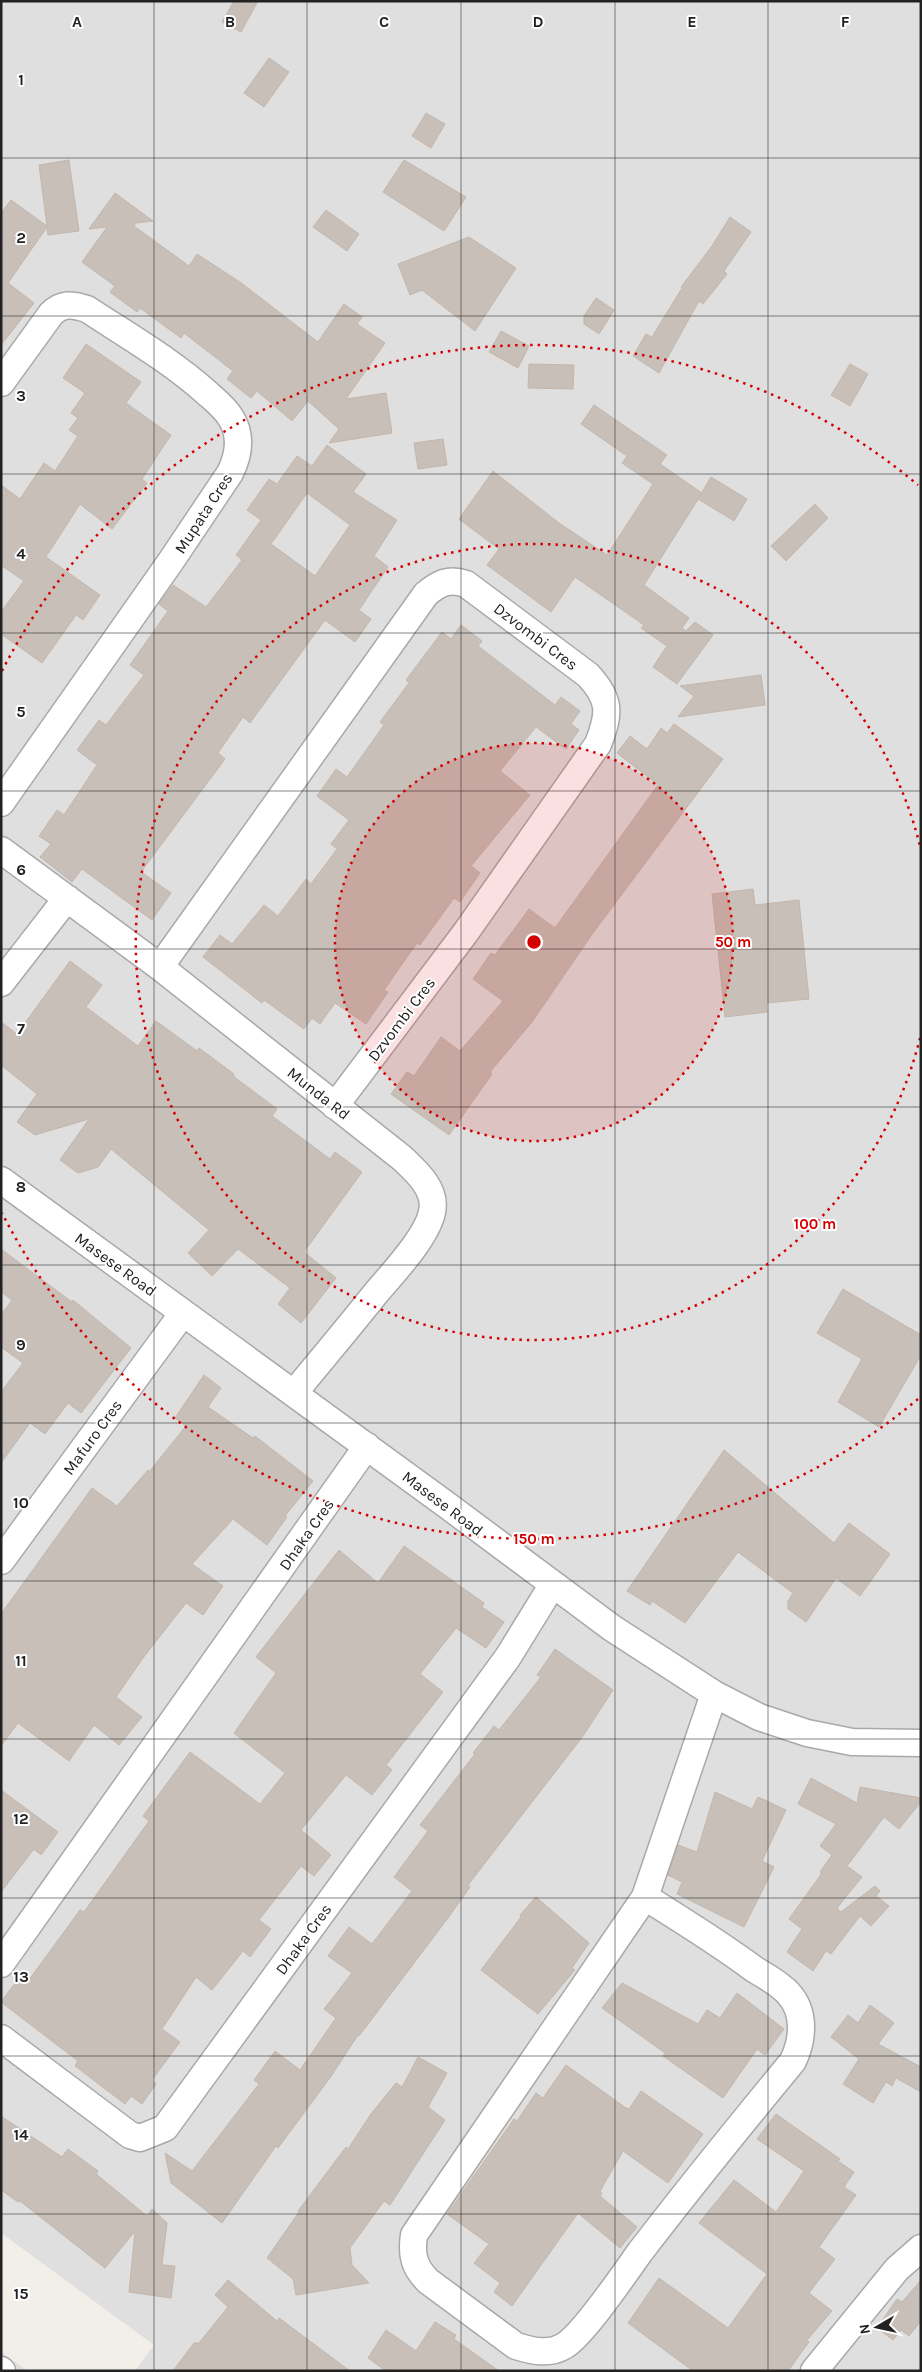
<svg xmlns="http://www.w3.org/2000/svg" width="922" height="2372" font-family="Karla,sans-serif">
<rect width="100%" height="100%" fill="#f2efe9"/>
<path fill="#e0dfdf" d="M 1,1 L 919,1 L 921,2371 L 135,2371 L 154,2345 L 1,2233 Z
M 1,2352 L 28,2371 L 1,2371 Z"/>
<path fill="#c7bfb8" stroke="#c4b6ab" fill-rule="evenodd" d="M 234,1 L 258,1 L 241,32 L 222,22 Z
M 269,58 L 289,72 L 264,107 L 244,93 Z
M 426,113 L 445,124 L 431,148 L 412,136 Z
M 69,160 L 79,231 L 48,235 L 47,227 L 8,283 L 34,303 L 1,345 L 1,213 L 11,200 L 47,226 L 39,165 Z
M 404,160 L 466,197 L 444,231 L 383,192 Z
M 115,193 L 153,221 L 136,223 L 134,226 L 189,266 L 197,254 L 240,282 L 318,342 L 344,304 L 362,317 L 357,324 L 385,343 L 346,399 L 386,393 L 392,433 L 329,443 L 339,429 L 308,401 L 292,421 L 257,391 L 251,398 L 227,379 L 233,371 L 184,333 L 181,338 L 140,308 L 137,312 L 110,292 L 115,286 L 82,262 L 107,227 L 89,229 Z
M 326,210 L 359,234 L 347,251 L 313,227 Z
M 730,217 L 751,232 L 724,271 L 727,274 L 703,304 L 699,301 L 659,373 L 633,356 L 646,334 L 652,337 L 682,288 L 681,287 L 712,246 Z
M 469,237 L 516,268 L 475,331 L 422,290 L 410,295 L 398,264 Z
M 596,298 L 614,310 L 599,334 L 584,324 L 584,316 Z
M 501,331 L 529,346 L 518,368 L 489,352 Z
M 86,344 L 141,382 L 126,403 L 171,435 L 142,479 L 147,483 L 112,529 L 80,504 L 46,557 L 100,595 L 83,620 L 76,615 L 42,663 L 1,634 L 1,612 L 24,581 L 1,565 L 1,485 L 20,499 L 44,463 L 55,471 L 78,436 L 69,430 L 78,418 L 71,413 L 85,393 L 63,378 Z
M 529,364 L 574,365 L 573,389 L 528,388 Z
M 850,364 L 868,374 L 850,406 L 831,395 Z
M 594,405 L 667,455 L 660,464 L 702,493 L 644,585 L 689,618 L 682,628 L 686,631 L 695,622 L 713,635 L 677,684 L 653,667 L 667,646 L 641,628 L 644,625 L 575,577 L 551,612 L 487,565 L 499,549 L 459,519 L 493,471 L 559,523 L 607,555 L 653,484 L 622,463 L 627,456 L 581,424 Z
M 443,439 L 447,465 L 418,469 L 414,443 Z
M 327,445 L 366,474 L 353,492 L 397,520 L 374,556 L 388,567 L 359,610 L 371,619 L 355,642 L 325,620 L 250,723 L 243,717 L 218,753 L 225,759 L 141,872 L 171,893 L 152,920 L 82,869 L 72,882 L 40,857 L 51,844 L 39,836 L 57,810 L 64,815 L 97,765 L 77,750 L 99,720 L 106,725 L 144,675 L 130,665 L 168,611 L 159,604 L 173,585 L 206,607 L 242,560 L 236,555 L 261,520 L 247,510 L 269,479 L 277,484 L 297,456 L 312,466 ZM 307,493 L 350,525 L 315,576 L 271,544 Z
M 711,477 L 747,499 L 734,521 L 698,499 Z
M 815,504 L 828,518 L 786,561 L 771,546 Z
M 461,625 L 482,641 L 478,646 L 555,705 L 561,697 L 580,711 L 571,724 L 579,730 L 566,749 L 536,727 L 500,771 L 530,795 L 471,866 L 480,873 L 460,902 L 454,898 L 420,945 L 417,943 L 384,990 L 388,992 L 366,1024 L 335,1003 L 320,1024 L 312,1018 L 304,1029 L 264,1000 L 262,1003 L 203,957 L 220,935 L 232,944 L 264,905 L 278,916 L 306,879 L 311,884 L 337,849 L 331,844 L 349,820 L 317,796 L 336,769 L 347,777 L 384,725 L 380,722 L 409,683 L 406,680 L 442,632 L 451,639 Z
M 761,675 L 765,705 L 678,717 L 694,696 L 680,686 Z
M 674,724 L 723,759 L 593,933 L 532,1022 L 490,1072 L 492,1074 L 449,1135 L 391,1094 L 407,1072 L 414,1076 L 441,1037 L 460,1051 L 503,1001 L 473,979 L 491,953 L 495,955 L 529,909 L 555,928 L 658,785 L 617,753 L 630,736 L 647,749 L 661,728 L 667,733 Z
M 753,889 L 755,905 L 799,900 L 809,999 L 766,1003 L 767,1012 L 725,1017 L 712,894 Z
M 70,961 L 102,985 L 86,1007 L 138,1046 L 156,1021 L 197,1051 L 199,1048 L 234,1074 L 233,1076 L 277,1109 L 272,1116 L 330,1159 L 335,1152 L 362,1172 L 304,1252 L 336,1278 L 301,1323 L 278,1304 L 290,1288 L 238,1249 L 212,1276 L 188,1253 L 209,1230 L 111,1149 L 98,1167 L 78,1173 L 60,1160 L 89,1119 L 35,1135 L 17,1122 L 37,1094 L 1,1065 L 1,1022 L 17,1034 Z
M 1,1249 L 72,1302 L 73,1300 L 131,1348 L 81,1413 L 68,1403 L 45,1434 L 30,1423 L 1,1463 L 1,1392 L 23,1363 L 1,1347 L 1,1315 L 12,1300 L 1,1292 Z
M 843,1289 L 921,1335 L 921,1355 L 879,1427 L 838,1402 L 862,1359 L 817,1333 Z
M 204,1375 L 221,1388 L 208,1407 L 253,1438 L 255,1436 L 313,1481 L 285,1516 L 287,1517 L 267,1545 L 233,1519 L 192,1564 L 223,1586 L 203,1615 L 186,1603 L 143,1658 L 116,1697 L 142,1717 L 119,1745 L 94,1725 L 69,1761 L 18,1723 L 1,1746 L 1,1614 L 92,1488 L 117,1506 L 148,1470 L 149,1472 L 186,1426 L 175,1418 Z
M 724,1450 L 834,1543 L 849,1523 L 890,1554 L 860,1596 L 836,1578 L 806,1622 L 788,1609 L 788,1601 L 793,1593 L 738,1552 L 685,1623 L 652,1601 L 650,1605 L 627,1591 Z
M 404,1546 L 484,1603 L 482,1607 L 504,1622 L 486,1648 L 456,1628 L 420,1674 L 443,1692 L 386,1765 L 392,1770 L 372,1795 L 346,1775 L 301,1830 L 331,1855 L 314,1876 L 301,1866 L 259,1920 L 271,1929 L 250,1957 L 243,1951 L 212,1990 L 196,1977 L 162,2029 L 180,2042 L 152,2080 L 156,2084 L 142,2104 L 131,2096 L 125,2104 L 75,2066 L 78,2061 L 1,2002 L 18,1979 L 26,1984 L 80,1910 L 84,1912 L 149,1821 L 143,1816 L 190,1752 L 260,1804 L 285,1773 L 234,1733 L 276,1673 L 256,1657 L 339,1550 L 378,1583 Z
M 555,1649 L 613,1690 L 583,1736 L 468,1885 L 470,1887 L 448,1918 L 359,2036 L 358,2035 L 332,2075 L 278,2148 L 276,2146 L 222,2223 L 171,2183 L 165,2153 L 192,2171 L 259,2084 L 254,2080 L 275,2051 L 300,2070 L 336,2018 L 324,2009 L 352,1973 L 328,1956 L 349,1927 L 372,1944 L 412,1891 L 394,1877 L 428,1831 L 420,1825 L 475,1754 L 473,1753 L 494,1726 L 499,1730 L 541,1677 L 537,1675 Z
M 811,1778 L 857,1803 L 860,1787 L 921,1798 L 921,1802 L 899,1829 L 884,1817 L 847,1866 L 862,1877 L 837,1908 L 841,1912 L 875,1886 L 880,1891 L 876,1896 L 889,1906 L 871,1926 L 860,1916 L 831,1954 L 826,1951 L 813,1971 L 787,1952 L 802,1929 L 789,1919 L 822,1873 L 820,1872 L 832,1855 L 820,1846 L 836,1824 L 798,1804 Z
M 1,1790 L 58,1832 L 41,1855 L 34,1849 L 1,1892 Z
M 715,1792 L 752,1809 L 758,1797 L 786,1810 L 762,1861 L 774,1867 L 744,1927 L 677,1894 L 682,1882 L 668,1875 L 678,1845 L 697,1852 Z
M 536,1897 L 589,1943 L 572,1968 L 575,1970 L 538,2014 L 481,1970 L 521,1917 L 520,1915 Z
M 622,1983 L 698,2024 L 707,2010 L 720,2018 L 737,1993 L 784,2029 L 765,2055 L 757,2049 L 723,2098 L 663,2056 L 665,2053 L 602,2008 Z
M 870,2005 L 894,2023 L 878,2044 L 921,2067 L 921,2092 L 896,2078 L 892,2086 L 886,2082 L 873,2103 L 843,2084 L 859,2059 L 831,2037 L 848,2015 L 858,2023 Z
M 418,2057 L 447,2073 L 428,2107 L 445,2120 L 390,2205 L 384,2201 L 350,2248 L 352,2265 L 369,2283 L 296,2295 L 293,2279 L 267,2258 L 299,2212 L 298,2211 L 346,2147 L 348,2149 L 371,2114 L 396,2083 L 402,2087 Z
M 566,2065 L 626,2108 L 629,2109 L 641,2091 L 703,2134 L 668,2183 L 623,2151 L 600,2191 L 602,2193 L 600,2196 L 637,2227 L 620,2248 L 578,2213 L 512,2306 L 494,2292 L 500,2283 L 474,2263 L 489,2244 L 447,2214 L 514,2119 L 517,2121 L 536,2093 L 543,2098 Z
M 776,2114 L 840,2159 L 838,2161 L 854,2172 L 844,2187 L 856,2195 L 819,2247 L 835,2259 L 809,2293 L 832,2311 L 807,2340 L 809,2342 L 788,2371 L 693,2371 L 628,2323 L 659,2278 L 728,2328 L 767,2274 L 699,2223 L 734,2180 L 776,2212 L 804,2171 L 757,2139 Z
M 1,2116 L 62,2157 L 68,2149 L 98,2171 L 96,2174 L 147,2216 L 152,2209 L 167,2223 L 162,2265 L 175,2266 L 171,2298 L 129,2292 L 135,2231 L 105,2268 L 20,2201 L 18,2202 L 1,2190 Z
M 228,2280 L 277,2321 L 279,2318 L 350,2371 L 173,2371 L 194,2343 L 199,2343 L 228,2307 L 215,2295 Z
M 921,2280 L 921,2321 L 909,2336 L 901,2330 L 893,2340 L 877,2328 L 897,2299 L 902,2302 Z
M 435,2322 L 456,2335 L 454,2339 L 499,2371 L 386,2371 L 368,2358 L 386,2330 L 416,2351 Z"/>
<g fill="none" stroke-linecap="round" stroke-linejoin="round">
<defs>
<path id="street" d="M 1,383 L 51,314 C 62,303 72,304 87,309 C 128,336 170,360 207,393 C 215,400 225,408 231,418 C 242,436 239,455 230,473 L 171,561 L 1,803
M 1,850 L 160,967 L 402,1158 C 417,1172 437,1190 432,1212 C 427,1237 393,1273 376,1293 C 349,1327 321,1360 294,1393
M 160,967 L 426,594 C 439,583 449,578 466,584 L 588,675 C 611,700 610,713 598,744 L 466,932 L 335,1106
M 1,983 L 67,898
M 1,1180 L 444,1503 L 612,1628 L 714,1694 L 759,1717 L 807,1733 L 852,1742 L 921,1743
M 1,1561 L 183,1313
M 645,1897 C 682,1920 719,1943 754,1969 C 765,1976 779,1983 788,1993 C 806,2012 803,2040 793,2061 C 741,2124 690,2187 640,2252 C 625,2273 583,2335 564,2346 C 549,2355 532,2351 516,2346 L 428,2281 C 414,2267 411,2255 414,2235 L 645,1897 L 714,1694
M 1,1964 L 367,1446
M 1,2038 L 130,2135 L 140,2138 L 165,2128 L 508,1657 L 553,1584
M 1,2370 L 2,2371
M 814,2371 L 897,2269 L 921,2248"/>
</defs>
<use href="#street" stroke="#a9a9a9" stroke-width="29"/>
<use href="#street" stroke="#fff" stroke-width="26"/>
</g>
<path fill="none" stroke="#222" stroke-width="1" stroke-opacity="0.55" d="M 154,1 L 154,2371M 307,1 L 307,2371M 461,1 L 461,2371M 615,1 L 615,2371M 768,1 L 768,2371M 1,158 L 921,158M 1,316 L 921,316M 1,474 L 921,474M 1,633 L 921,633M 1,791 L 921,791M 1,949 L 921,949M 1,1107 L 921,1107M 1,1265 L 921,1265M 1,1423 L 921,1423M 1,1581 L 921,1581M 1,1739 L 921,1739M 1,1898 L 921,1898M 1,2056 L 921,2056M 1,2214 L 921,2214"/>
<circle cx="534" cy="942" r="199" fill="#d40000" fill-opacity=".12"/>
<g fill="none" stroke="#d40000" stroke-width="2.5" stroke-dasharray="2.5 5">
<circle cx="534" cy="942" r="199"/>
<path d="M920 1038A398 398 0 1 1 920 846"/>
<path d="M918 1399A597 597 0 0 1 2 1213M2 671A597 597 0 0 1 918 485"/>
</g>
<g text-anchor="middle" stroke-width="4" stroke-linejoin="round" paint-order="stroke">
<g font-size="16" fill="#222" stroke="#fff">
<text transform="translate(203 513) rotate(-57)" y="6">Mupata Cres</text>
<text transform="translate(536 636) rotate(37)" y="6">Dzvombi Cres</text>
<text transform="translate(401 1019) rotate(-53)" y="6">Dzvombi Cres</text>
<text transform="translate(319 1093) rotate(38)" y="6">Munda Rd</text>
<text transform="translate(116 1264) rotate(36)" y="6">Masese Road</text>
<text transform="translate(92 1437) rotate(-54)" y="6">Mafuro Cres</text>
<text transform="translate(443 1503) rotate(37)" y="6">Masese Road</text>
<text transform="translate(306 1534) rotate(-55)" y="6">Dhaka Cres</text>
<text transform="translate(303 1939) rotate(-54)" y="6">Dhaka Cres</text>
</g>
</g>
<g font-size="16" text-anchor="middle" font-weight="bold" fill="#222" stroke="#fff" stroke-width="4" stroke-linejoin="round" paint-order="stroke">
<text x="77" y="27">A</text>
<text x="230" y="27">B</text>
<text x="384" y="27">C</text>
<text x="538" y="27">D</text>
<text x="692" y="27">E</text>
<text x="845" y="27">F</text>
<text x="21" y="85">1</text>
<text x="21" y="243">2</text>
<text x="21" y="401">3</text>
<text x="21" y="559">4</text>
<text x="21" y="717">5</text>
<text x="21" y="875">6</text>
<text x="21" y="1034">7</text>
<text x="21" y="1192">8</text>
<text x="21" y="1350">9</text>
<text x="21" y="1508">10</text>
<text x="21" y="1666">11</text>
<text x="21" y="1824">12</text>
<text x="21" y="1982">13</text>
<text x="21" y="2140">14</text>
<text x="21" y="2299">15</text>
</g>
<circle cx="534" cy="942" r="8" fill="#d40000" stroke="#fff" stroke-width="2.5"/>
<g font-size="15" text-anchor="middle" font-weight="bold" fill="#d40000" stroke="#fff" stroke-width="4" stroke-linejoin="round" paint-order="stroke">
<text x="733" y="947">50 m</text>
<text x="815" y="1229">100 m</text>
<text x="534" y="1544">150 m</text>
</g>
<rect width="922" height="2372" fill="none" stroke="#222222" stroke-width="5"/>
<g transform="translate(877 2327) rotate(261)" stroke="#ffffff" stroke-width="4" paint-order="stroke">
<path d="M0-4L9 19L0 12L-9 19Z" fill="#222222"/>
<text y="-8" font-size="14" font-weight="bold" text-anchor="middle" fill="#222222">N</text>
</g>
</svg>
